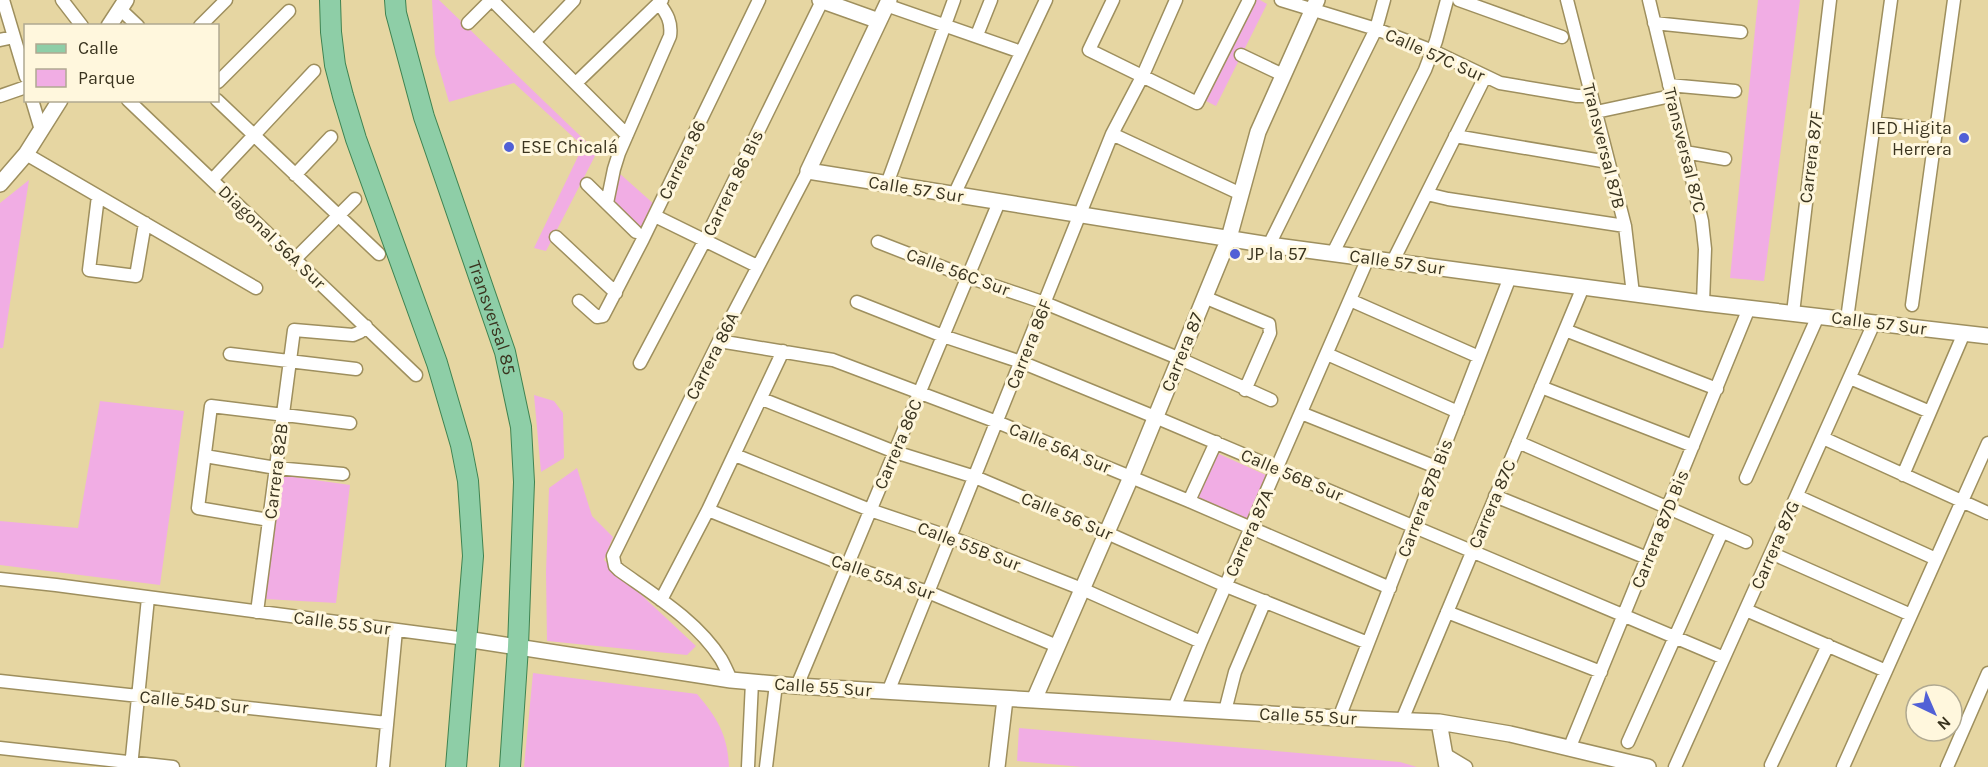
<svg xmlns="http://www.w3.org/2000/svg" width="1988" height="767" font-family="Karla,sans-serif">
<rect width="100%" height="100%" fill="#e6d6a2"/>
<path fill="#f1ade4" d="M 432,0 L 439,0 L 597,152 L 546,251 L 534,248 L 583,146 L 514,83 L 449,102 L 435,54 Z
M 1254,0 L 1260,0 L 1267,4 L 1216,106 L 1204,100 Z
M 1758,0 L 1800,0 L 1764,281 L 1730,278 Z
M 619,173 L 655,205 L 643,231 L 613,201 Z
M 29,180 L 3,348 L 0,348 L 0,203 Z
M 534,395 L 554,401 L 563,413 L 564,458 L 541,472 Z
M 100,401 L 184,411 L 160,585 L 0,565 L 0,521 L 78,528 Z
M 1217,453 L 1268,476 L 1247,521 L 1196,499 Z
M 577,468 L 592,516 L 613,537 L 604,560 L 696,646 L 687,655 L 547,641 L 546,572 L 549,488 Z
M 280,475 L 350,485 L 336,603 L 265,599 Z
M 533,673 L 697,694 C 717,717 728,736 729,767 L 524,767 Z
M 1019,728 L 1400,762 L 1417,767 L 1082,767 L 1017,761 Z"/>
<g fill="none" stroke-linecap="round" stroke-linejoin="round">
<defs>
<path id="minor" d="M 3,0 L 26,77
M 62,0 L 82,26
M 492,0 L 627,135
M 1113,0 L 1089,50 L 1197,103 L 1249,0
M 1281,0 L 1376,29 L 1433,51 L 1500,83 L 1577,96 L 1591,96
M 1459,0 L 1562,37
M 1567,0 L 1625,226 L 1633,294
M 1649,0 L 1702,221 L 1705,249 L 1703,303
M 886,5 L 1021,52
M 120,9 L 138,26
M 468,23 L 491,0
M 1654,23 L 1741,32
M 200,26 L 226,0
M 977,35 L 991,0
M 0,40 L 14,37
M 534,42 L 574,0
M 1241,55 L 1283,75
M 218,82 L 289,11
M 576,83 L 662,0
M 1669,85 L 1735,91
M 0,96 L 26,87
M 32,100 L 41,130
M 128,100 L 416,375
M 217,100 L 379,254
M 1596,112 L 1671,96
M 1874,123 L 1936,130
M 1112,134 L 1241,194
M 1455,136 L 1608,162
M 1685,152 L 1725,159
M 26,154 L 256,288
M 295,175 L 331,137
M 212,180 L 314,71
M 587,184 L 636,232
M 887,184 L 954,0
M 1427,194 L 1448,199 L 1625,226
M 954,195 L 1046,0
M 98,196 L 89,270 L 136,276 L 145,223
M 607,203 L 614,169 L 619,153 L 670,36 C 672,22 667,14 659,3
M 655,216 L 757,266
M 556,237 L 616,293
M 878,242 L 968,277 L 1045,303 L 1178,358 L 1271,400
M 1269,245 L 1376,29 L 1384,0
M 1333,253 L 1425,70 L 1436,41 L 1447,0
M 295,259 L 355,199
M 1393,261 L 1485,77
M 1204,297 L 1269,324 L 1270,333 L 1245,390
M 1350,300 L 1479,357
M 579,301 L 597,317 L 603,316 L 643,239 L 759,0
M 857,302 L 943,336 L 1021,362 L 1155,417 L 1724,658
M 1912,305 L 1954,0
M 1793,313 L 1830,0
M 1847,319 L 1891,0
M 1565,330 L 1717,389
M 719,341 L 833,360 L 997,422 L 1189,501 L 1390,588
M 230,354 L 356,369
M 1327,354 L 1458,412
M 640,363 L 705,240 L 822,1
M 1850,378 L 1930,412
M 1541,387 L 1693,446
M 762,399 L 895,452 L 975,477 L 1107,533 L 1226,586 L 1368,643
M 1301,413 L 1436,467
M 1823,438 L 1988,513
M 1518,442 L 1746,542
M 735,455 L 870,510 L 950,537 L 1082,589 L 1201,642
M 205,456 L 276,468 L 343,474
M 1903,475 L 1964,333
M 1746,478 L 1818,316
M 1495,496 L 1647,558
M 1797,496 L 1936,559
M 1189,501 L 1216,442
M 708,510 L 847,566 L 928,592 L 1057,646
M 269,520 L 198,508 L 211,406 L 350,423
M 1771,553 L 1911,615
M 0,579 L 56,585 L 466,639
M 661,600 L 708,510 L 783,351
M 1746,610 L 1886,671
M 257,612 L 294,330 L 353,335 L 360,332 L 366,326
M 1447,612 L 1601,672
M 731,680 C 728,673 725,666 721,659 C 697,621 654,595 619,570 L 615,566 L 613,556 L 719,341 L 808,171
M 0,681 L 387,723
M 797,686 L 999,202
M 888,692 L 1112,134 L 1143,75 L 1176,0
M 1174,708 L 1201,642 L 1368,258
M 1225,711 L 1235,672 L 1265,601
M 1339,718 L 1510,277
M 1402,720 L 1583,287
M 1628,742 L 1722,532
M 0,748 L 173,767
M 1569,749 L 1749,308
M 1446,755 L 1466,767
M 1771,765 L 1828,645
M 131,767 L 148,598
M 383,767 L 396,630
M 748,767 L 752,682
M 766,767 L 776,684
M 1675,767 L 1874,323
M 1843,767 L 1988,443
M 1947,767 L 1988,673"/>
<path id="tertiary" d="M 820,0 L 879,21
M 889,0 L 808,171 L 1269,245 L 1703,303 L 1988,336
M 109,26 L 126,0
M 0,184 L 26,154 L 60,100
M 466,639 L 731,680 L 797,686 L 1339,718 L 1439,722 L 1510,734 L 1648,767
M 1034,700 L 1131,477 L 1229,238 L 1258,132 L 1317,0
M 1439,722 L 1447,767
M 997,767 L 1005,699"/>
<g id="primary">
<path d="M 330,0 L 331,32 L 335,65 L 343,96 L 356,139 L 437,363 L 461,445 L 468,481 L 473,556 L 456,767"/>
<path id="s1" d="M 395,0 L 396,13 L 424,117 L 505,352 L 521,427 L 524,482 L 518,647 L 510,767"/>
</g>
</defs>
<use href="#minor" stroke="#9e8f5e" stroke-width="15"/>
<use href="#tertiary" stroke="#9e8f5e" stroke-width="18"/>
<use href="#primary" stroke="#3f8351" stroke-width="22"/>
<use href="#minor" stroke="#fff" stroke-width="12"/>
<use href="#tertiary" stroke="#fff" stroke-width="15"/>
<use href="#primary" stroke="#8ecea7" stroke-width="20"/>
</g>
<g fill="#5160d6" stroke="#fff7dd" stroke-width="2">
<circle cx="1964" cy="138" r="6"/>
<circle cx="509" cy="147" r="6"/>
<circle cx="1235" cy="254" r="6"/>
</g>
<g text-anchor="middle" stroke-width="6" stroke-linejoin="round" paint-order="stroke">
<g font-size="18" fill="#3a341f" stroke="#fff7dd">
<text transform="translate(1435 55) rotate(24)" y="6">Calle 57C Sur</text>
<text transform="translate(1604 146) rotate(76)" y="6">Transversal 87B</text>
<text transform="translate(1685 150) rotate(76)" y="6">Transversal 87C</text>
<text transform="translate(1811 157) rotate(-83)" y="6">Carrera 87F</text>
<text transform="translate(682 160) rotate(-64)" y="6">Carrera 86</text>
<text transform="translate(733 183) rotate(-64)" y="6">Carrera 86 Bis</text>
<text transform="translate(916 189) rotate(9)" y="6">Calle 57 Sur</text>
<text transform="translate(272 237) rotate(44)" y="6">Diagonal 56A Sur</text>
<text transform="translate(1397 262) rotate(8)" y="6">Calle 57 Sur</text>
<text transform="translate(958 272) rotate(20)" y="6">Calle 56C Sur</text>
<text dy="6" stroke="none"><textPath href="#s1" startOffset="333">Transversal 85</textPath></text>
<text transform="translate(1879 323) rotate(7)" y="6">Calle 57 Sur</text>
<text transform="translate(1029 344) rotate(-68)" y="6">Carrera 86F</text>
<text transform="translate(1182 352) rotate(-68)" y="6">Carrera 87</text>
<text transform="translate(712 356) rotate(-63)" y="6">Carrera 86A</text>
<text transform="translate(898 444) rotate(-67)" y="6">Carrera 86C</text>
<text transform="translate(1060 448) rotate(22)" y="6">Calle 56A Sur</text>
<text transform="translate(276 471) rotate(-83)" y="6">Carrera 82B</text>
<text transform="translate(1292 475) rotate(23)" y="6">Calle 56B Sur</text>
<text transform="translate(1425 498) rotate(-69)" y="6">Carrera 87B Bis</text>
<text transform="translate(1492 504) rotate(-67)" y="6">Carrera 87C</text>
<text transform="translate(1067 516) rotate(23)" y="6">Calle 56 Sur</text>
<text transform="translate(1660 529) rotate(-68)" y="6">Carrera 87D Bis</text>
<text transform="translate(1249 533) rotate(-66)" y="6">Carrera 87A</text>
<text transform="translate(1775 545) rotate(-66)" y="6">Carrera 87G</text>
<text transform="translate(969 546) rotate(21)" y="6">Calle 55B Sur</text>
<text transform="translate(883 577) rotate(19)" y="6">Calle 55A Sur</text>
<text transform="translate(342 623) rotate(7)" y="6">Calle 55 Sur</text>
<text transform="translate(823 687) rotate(4)" y="6">Calle 55 Sur</text>
<text transform="translate(194 702) rotate(6)" y="6">Calle 54D Sur</text>
<text transform="translate(1308 716) rotate(3)" y="6">Calle 55 Sur</text>
</g>
<g font-size="18" fill="#3a341f" stroke="#fff7dd" text-anchor="start">
<text x="1952" y="134" text-anchor="end">IED Higita<tspan x="1952" dy="21">Herrera</tspan></text>
<text x="521" y="153">ESE Chicalá</text>
<text x="1247" y="260">JP la 57</text>
</g>
</g>
<rect x="24" y="24" width="195" height="78" fill="#fff7dd" stroke="#b0a991" stroke-width="1.5"/>
<rect x="36" y="44" width="30" height="9" fill="#8ecea7" stroke="#b0a991" stroke-width="1.5"/>
<text x="78" y="54" font-size="18" fill="#3a341f">Calle</text>
<rect x="36" y="69" width="30" height="18" fill="#f1ade4" stroke="#b0a991" stroke-width="1.5"/>
<text x="78" y="84" font-size="18" fill="#3a341f">Parque</text>
<g transform="translate(1934 713) rotate(136)"><circle r="28" fill="#fff7dd" stroke="#b0a991" stroke-width="1.5"/>
<path d="M0-4.5L10 22L0 15L-10 22Z" fill="#5160d6"/>
<text y="-9" font-size="16" font-weight="bold" text-anchor="middle" fill="#3a341f">N</text>
</g>
</svg>
